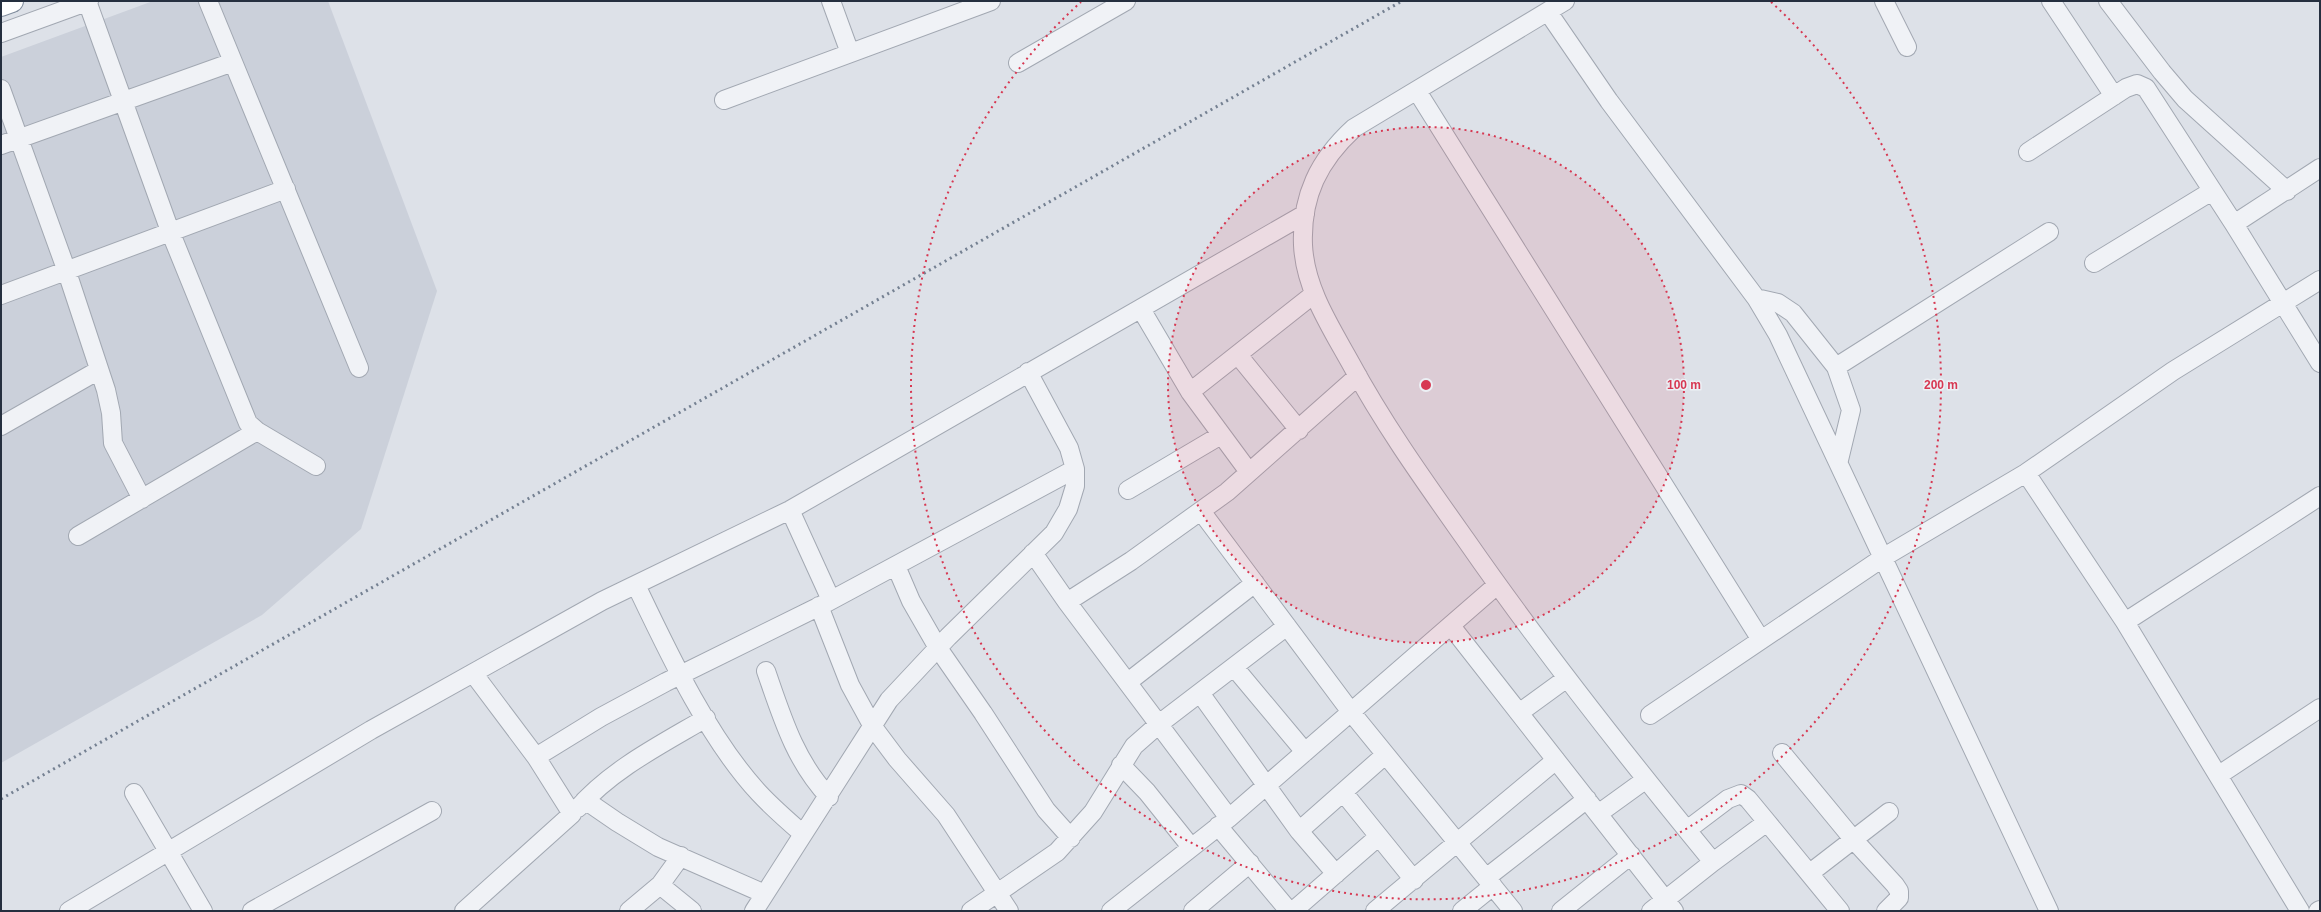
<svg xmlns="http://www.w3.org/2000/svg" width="2321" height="912" font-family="Arial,sans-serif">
<rect width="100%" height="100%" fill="#dde1e8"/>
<path fill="#cbd0da" d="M 153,1 L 328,1 L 437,291 L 361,529 L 262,615 L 1,763 L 1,57 Z"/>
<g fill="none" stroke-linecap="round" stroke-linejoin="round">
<defs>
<path id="minor" d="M 87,1 L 170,231 L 248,423 L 257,431 L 316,466
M 208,1 L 359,368
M 831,1 L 850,53
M 1565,1 L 1354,128 C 1319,160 1301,196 1303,245 C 1305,288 1330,326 1350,362 C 1384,425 1425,482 1466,540 C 1543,651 1627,757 1713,862 L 1767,822 L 1840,911
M 1884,1 L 1907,47
M 2051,1 L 2114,96
M 2108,1 L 2162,72 L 2185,99 L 2287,191
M 1548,12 L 1609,101 L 1756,298 L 1778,335 L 2049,911
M 1,33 L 89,1
M 1018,63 L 1126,1
M 1,89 L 66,269 L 106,390 L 111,413 L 113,443 L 142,499
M 1417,91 L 1761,640
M 724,100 L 991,1
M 1,145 L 233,62
M 2028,152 L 2126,88 L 2137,84 L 2146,88 L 2234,224 L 2320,363
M 2234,224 L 2320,168
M 2094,263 L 2212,191
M 1,295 L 286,189
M 1756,298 L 1778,303 L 1793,313 L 1836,367 L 1851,410 L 1839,460
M 1141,309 L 1190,392 L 1249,472
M 1238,355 L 1299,430
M 1836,367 L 2049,232
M 1190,392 L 1314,294
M 1,426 L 99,370
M 2026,473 L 2125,622 L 2300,911
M 1128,490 L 1221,435
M 790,510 L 831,600
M 1201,511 L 1351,712 L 1513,911
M 78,536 L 257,431
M 1033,553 L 1067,602 L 1229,818
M 896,566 L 911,601 L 938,648 L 983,713 L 1046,810 L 1071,838
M 636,585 C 668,652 708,738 759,793 C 773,808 788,821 803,834
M 1067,602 L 1131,561 L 1227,492 L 1358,376
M 819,606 L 850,685 L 873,727 L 897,759 L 946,815 L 1009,911
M 2125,622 L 2320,496
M 1451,626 L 1674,911
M 1234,667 L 1305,752
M 766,671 C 782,717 795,761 829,797
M 1128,682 L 1255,583
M 1200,693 L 1299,831 L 1336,874
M 1519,713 L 1567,678
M 1650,715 L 1884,557 L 2026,473 L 2173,371 L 2320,280
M 1782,753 L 1853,839 L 1895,885 L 1899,891 L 1899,898 L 1886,911
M 536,757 L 601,717 L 666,682 L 826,603 L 1075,469
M 1121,765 L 1147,792 L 1191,847
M 2219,775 L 2320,708
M 1343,792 L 1414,880
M 134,793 L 203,911
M 585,800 L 617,822 L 658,847 L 765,894
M 578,808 C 612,769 662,744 706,718
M 1598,814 L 1645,780
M 1218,826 L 1289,911
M 1687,830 L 1728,799 L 1741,794 L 1748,799 L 1767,822
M 1299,831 L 1385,755
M 1810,873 L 1889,812
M 1486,878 L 1587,799
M 660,885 L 692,911
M 69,911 L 371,730 L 602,601 L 790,510 L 1305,214
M 252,911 L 432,811
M 464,911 L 572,814 L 536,757 L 473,673
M 629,911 L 660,885 L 681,856
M 754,911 L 889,700 L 948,637 L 1054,533 L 1068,509 L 1075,486 L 1075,469 L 1069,448 L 1028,372
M 971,911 L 1057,852 L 1093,812 L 1134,746 L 1159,724 L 1287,626
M 1111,911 L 1229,818 L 1497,585
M 1193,911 L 1250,863
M 1293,911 L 1378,837
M 1375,911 L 1556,760
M 1462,911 L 1493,886
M 1561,911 L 1631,855
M 1651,911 L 1713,862
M 2318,911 L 2320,910"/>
<path id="highway" d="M 1,5 L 12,1"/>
</defs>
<use href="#minor" stroke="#a2a8b2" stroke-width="20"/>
<use href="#highway" stroke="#838f9f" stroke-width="24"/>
<use href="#minor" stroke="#f0f2f6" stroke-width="18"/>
<use href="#highway" stroke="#fff" stroke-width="22"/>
<path stroke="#758192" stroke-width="3" stroke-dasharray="2 4" stroke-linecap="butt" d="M 1,799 L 1402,1"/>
</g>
<circle cx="1426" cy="385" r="258" fill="#d73852" fill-opacity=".12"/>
<g fill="none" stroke="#d73852" stroke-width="2" stroke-dasharray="2 4">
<circle cx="1426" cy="385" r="258"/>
<path d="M1771 2A515 515 0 1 1 1081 2"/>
</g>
<circle cx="1426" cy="385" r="6" fill="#d73852" stroke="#ecf0f5" stroke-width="2"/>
<g font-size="12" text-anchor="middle" font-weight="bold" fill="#d73852" stroke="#ecf0f5" stroke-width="3" stroke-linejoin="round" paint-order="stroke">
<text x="1684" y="389">100 m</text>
<text x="1941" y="389">200 m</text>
</g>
<rect width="2321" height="912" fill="none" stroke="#252f3f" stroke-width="4"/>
</svg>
